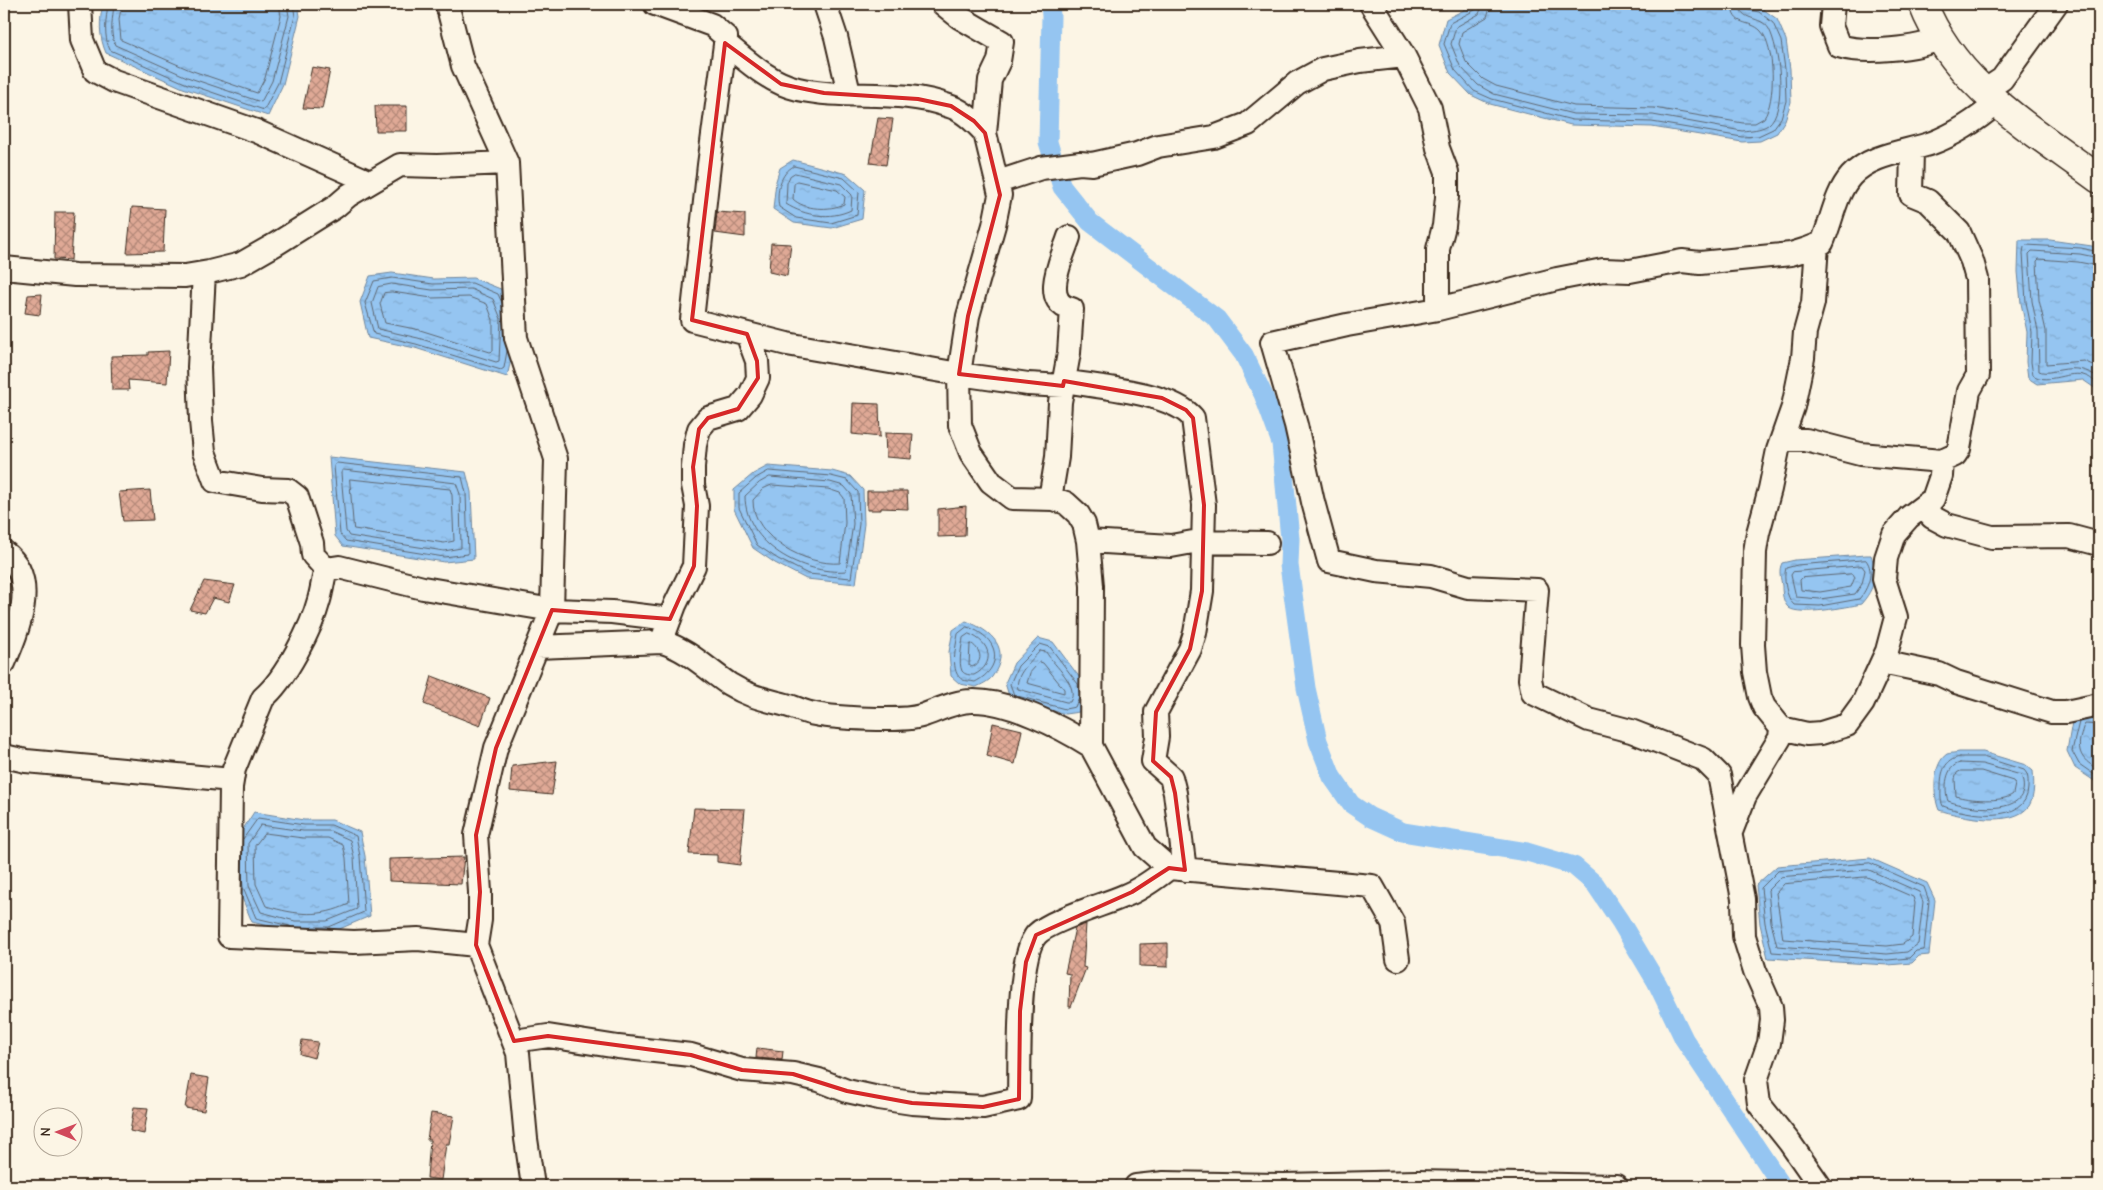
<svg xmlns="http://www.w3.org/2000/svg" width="2103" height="1190" font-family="'Comic Neue',sans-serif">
<defs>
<pattern id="water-ripples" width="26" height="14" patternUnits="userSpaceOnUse" patternTransform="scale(1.25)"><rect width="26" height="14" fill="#95c5f1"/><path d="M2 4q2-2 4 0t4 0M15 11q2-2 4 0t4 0" fill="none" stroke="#81a9ce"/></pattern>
<pattern id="building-cross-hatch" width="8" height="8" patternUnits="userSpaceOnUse" patternTransform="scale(1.25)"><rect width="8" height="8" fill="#dfa996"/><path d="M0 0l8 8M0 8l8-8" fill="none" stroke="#b68a7a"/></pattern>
</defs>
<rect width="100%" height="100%" fill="#fcf5e5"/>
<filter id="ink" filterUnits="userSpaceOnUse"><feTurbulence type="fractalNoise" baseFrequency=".02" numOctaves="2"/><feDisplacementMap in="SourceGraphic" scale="10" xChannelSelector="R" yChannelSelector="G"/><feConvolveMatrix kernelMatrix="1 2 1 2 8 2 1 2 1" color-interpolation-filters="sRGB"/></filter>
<g filter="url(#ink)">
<path fill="url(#water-ripples)" stroke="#71879d" d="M 103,4 L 298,4 L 300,16 L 283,84 L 268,116 L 183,88 L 106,53 C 99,37 99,21 103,4 Z
M 1476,4 L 1694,4 L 1760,7 L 1777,19 L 1786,40 L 1790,69 L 1791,102 L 1785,120 L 1777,133 L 1760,141 L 1742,142 L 1652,127 L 1571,125 L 1490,104 L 1471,95 L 1450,73 L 1439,45 L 1446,19 Z
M 793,160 L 847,174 L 865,190 L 862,219 L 832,228 L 794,223 L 773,209 L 776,181 L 780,168 Z
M 2019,240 L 2050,240 L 2099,247 L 2099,391 L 2083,380 L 2037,384 L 2028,378 L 2026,362 L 2027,332 L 2021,303 L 2018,272 Z
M 392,273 L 434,279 L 473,278 L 503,290 L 512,355 L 507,377 L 415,348 L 368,338 L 360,302 L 370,276 Z
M 329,457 L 466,472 L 471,492 L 474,559 L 444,562 L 343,546 L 335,536 Z
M 768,466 L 832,471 L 850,476 L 863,490 L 864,524 L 856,584 L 806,579 L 775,563 L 753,548 L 734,509 L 734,490 L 753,474 Z
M 1866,555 L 1871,555 C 1878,575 1875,588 1861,604 C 1848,607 1799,616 1789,608 C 1783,603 1782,593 1782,586 C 1781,578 1778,571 1782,563 L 1795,560 Z
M 966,621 C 992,631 1012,649 992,677 C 989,681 981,685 976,687 L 960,684 L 951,676 L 949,652 L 953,630 Z
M 1038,638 L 1053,642 L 1083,682 L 1084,698 L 1079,712 L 1065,714 L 1010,699 L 1005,683 L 1014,663 Z
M 2099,714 L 2099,784 L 2075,768 L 2067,751 L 2072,722 Z
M 1959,752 L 1983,752 L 2026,765 L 2033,771 C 2034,782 2035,796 2029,806 C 2013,828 1961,817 1939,810 C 1933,796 1932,764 1947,754 C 1950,753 1956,753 1959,752 Z
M 254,812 L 304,820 L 332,820 L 360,832 L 365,856 L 370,916 L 330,933 L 293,932 L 252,922 L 238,888 L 236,840 Z
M 1870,858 L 1927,883 L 1935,900 L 1929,955 L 1919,956 L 1912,963 L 1888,965 L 1768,958 L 1760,924 L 1756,885 L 1777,866 Z"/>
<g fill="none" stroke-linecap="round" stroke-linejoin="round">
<path stroke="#5f6872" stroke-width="1" d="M 108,4 C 106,20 103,35 110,50 L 185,83 L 264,110 L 278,83 L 295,16 L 293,4
M 114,4 C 113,18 109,32 115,45 L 187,77 L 261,102 L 272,81 L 289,16 L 287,4
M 122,4 L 119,19 L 121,40 L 190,70 L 257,93 L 265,78 L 281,16 L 279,4
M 1477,4 L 1475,10 L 1450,23 L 1444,44 L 1455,70 L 1474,91 L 1492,99 L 1572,120 L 1652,122 L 1742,137 L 1758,136 L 1773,129 L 1781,118 L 1786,101 L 1785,69 L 1781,41 L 1773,23 L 1759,12 L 1748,10 L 1745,4
M 1483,4 L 1479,14 L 1456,27 L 1451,44 L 1460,66 L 1478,85 L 1494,94 L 1573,114 L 1653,115 L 1742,131 C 1751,130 1760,130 1768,125 C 1788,110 1779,48 1769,29 C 1761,15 1740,22 1739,4
M 1491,4 L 1487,17 L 1462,32 L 1459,44 L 1466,62 L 1483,79 L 1496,86 L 1574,106 L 1654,108 L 1743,123 L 1755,123 L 1764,118 C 1776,101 1775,46 1761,31 C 1750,19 1732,28 1732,4
M 794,166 L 844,178 L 859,192 L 857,215 L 831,223 L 796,218 L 779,207 C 776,192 780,173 794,166 Z
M 795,173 L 841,184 L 852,195 L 851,210 C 830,220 805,216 786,204 L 787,183 L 790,176 Z
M 797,181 L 837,190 L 845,197 L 844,204 C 830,211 804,210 793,199 L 794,185 Z
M 2099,252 L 2081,248 L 2026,245 L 2024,247 L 2023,253 L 2026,302 L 2032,332 L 2031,362 L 2033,375 C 2048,386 2069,369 2086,376 C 2090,377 2095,382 2099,385
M 2099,258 L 2080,254 L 2032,251 L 2029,254 L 2032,301 L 2038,331 L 2039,371 C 2046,374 2052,371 2060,370 C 2075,367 2087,369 2099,378
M 2099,266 L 2078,262 L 2039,259 L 2037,261 L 2039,300 L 2046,331 L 2046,364 L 2084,361 L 2099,368
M 392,284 L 432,290 L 471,289 L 493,299 L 501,319 L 499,361 L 496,362 L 418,338 L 378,329 L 372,303 L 378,287 Z
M 392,292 L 432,298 L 469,297 L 487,304 L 493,320 L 493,351 L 490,352 L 420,330 L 385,323 L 380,304 L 384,293 Z
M 502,303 L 498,294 L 472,283 L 433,284 L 392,278 L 374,281 L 365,303 L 374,334 L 416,344 L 501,370 L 504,368 L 507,351
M 337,463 L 462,477 L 466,493 L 468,554 L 444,557 L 346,541 L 340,534 L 334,466 Z
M 344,470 L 456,483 L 460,494 L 461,548 L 444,551 L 349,536 L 346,531 L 341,473 Z
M 769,471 L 831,476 L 847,480 L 858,492 L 859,524 L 851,578 L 808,574 L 778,559 L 757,545 L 739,508 L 739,493 L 756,478 Z
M 770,477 L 830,482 L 844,486 L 851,494 L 853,524 L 846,571 C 803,575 745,544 745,496 L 759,483 Z
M 350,479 L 450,489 L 452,495 L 454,541 L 444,543 L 354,529 Z
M 772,485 L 828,489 L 840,493 L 844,498 L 845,523 L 840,563 C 807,566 752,538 753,500 L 763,489 Z
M 1866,560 C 1875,571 1868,589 1859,599 L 1820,606 L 1794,605 C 1786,598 1783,577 1786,568 L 1797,565 Z
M 1862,566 L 1865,570 L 1862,584 L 1855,594 L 1820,599 L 1796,597 L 1791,575 L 1793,572 Z
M 1853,574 L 1855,577 L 1851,587 L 1820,592 L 1801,590 L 1800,580 L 1802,578 Z
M 967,627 C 998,636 1006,666 975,682 C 971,681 966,681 963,680 C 949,673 956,646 958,634 Z
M 969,634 C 991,642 996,664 974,675 C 970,675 965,675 962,671 C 958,662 962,647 963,638 Z
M 972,644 C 981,650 984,662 972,667 L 969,665 L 970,645 Z
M 1040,651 L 1046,652 C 1054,666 1080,685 1070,702 L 1066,702 L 1018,689 C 1014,675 1032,660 1040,651 Z
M 1040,662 L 1043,663 L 1064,689 L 1064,693 L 1027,683 L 1030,673 Z
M 1079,698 L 1075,707 L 1065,709 L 1014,695 L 1010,684 L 1018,666 L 1040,644 L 1050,647 L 1078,684 L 1079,692
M 2079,722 L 2072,751 L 2079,764 L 2099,778
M 2099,725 L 2085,724 C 2082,728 2082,733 2080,739 C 2077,756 2086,762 2099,770
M 1960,757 L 1983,757 L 2024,770 C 2029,775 2028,781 2028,788 C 2027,825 1967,815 1943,806 C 1940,800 1941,794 1941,787 C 1941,772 1944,760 1960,757 Z
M 1960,763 L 1982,764 L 2021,775 C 2037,818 1969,809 1948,801 C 1944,789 1945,766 1960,763 Z
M 1961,771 L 1981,771 L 2013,781 L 2015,784 L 2013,794 C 2003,803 1968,800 1956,796 L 1955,779 L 1957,773 Z
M 261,825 L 303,831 L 330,831 L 350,840 L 354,857 L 357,909 L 327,921 L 295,921 L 261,912 L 249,886 L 248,844 Z
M 265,833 L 303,838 L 328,838 L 343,845 L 346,858 L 349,904 C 320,918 297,915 266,906 L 256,884 L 255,846 Z
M 243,839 L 258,818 L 304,825 L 331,825 L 356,836 L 360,856 L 364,912 L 329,927 L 312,927
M 1870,863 L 1924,887 L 1929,901 L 1924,950 L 1916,951 L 1909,958 L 1888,960 L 1772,952 L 1765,923 L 1761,888 L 1778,871 Z
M 1869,870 L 1919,892 L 1923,902 L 1918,944 L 1907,952 L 1887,954 L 1777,946 L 1771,922 L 1768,890 L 1781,877 Z
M 242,876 L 243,887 L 256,918 L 290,926
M 1867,877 L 1913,897 L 1915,903 L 1912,937 L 1903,944 L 1887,946 L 1783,939 L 1776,893 L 1784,884 Z"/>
<path stroke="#95c5f1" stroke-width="19" d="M 1050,4 L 1051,16 L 1048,142 L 1062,187 L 1090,222 L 1217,319 L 1244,355 L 1263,394 L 1281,443 L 1290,539 L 1289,565 L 1306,688 L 1318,741 L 1332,777 L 1351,804 L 1370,817 L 1403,832 L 1527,852 L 1574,866 L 1595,884 L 1620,921 L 1657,983 L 1684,1039 L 1782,1186"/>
</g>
<path fill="url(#building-cross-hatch)" stroke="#3b2a1e" d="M 312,67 L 330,70 L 322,109 L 303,108 Z
M 375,106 L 407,106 L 407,131 L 376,131 Z
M 878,118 L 893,119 L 886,165 L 870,163 Z
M 132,207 L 165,209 L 163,252 L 127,253 Z
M 55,212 L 74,212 L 71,260 L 54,259 Z
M 717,212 L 745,214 L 745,237 L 715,233 Z
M 771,243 L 791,244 L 787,276 L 769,272 Z
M 42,294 L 40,315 L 25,313 L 28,295 Z
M 169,351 L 167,383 L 128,380 L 129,390 L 112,390 L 111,356 L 148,355 L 148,352 Z
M 853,403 L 879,404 L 880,437 L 852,434 Z
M 885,433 L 913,434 L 911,459 L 886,457 Z
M 150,490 L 153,520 L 123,521 L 119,492 Z
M 867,491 L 907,491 L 908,509 L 881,508 L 881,510 L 867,510 Z
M 966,506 L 965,536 L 938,537 L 938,509 Z
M 204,581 L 235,585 L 229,602 L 213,598 L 205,613 L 190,610 Z
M 432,676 L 490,698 L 480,726 L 424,704 Z
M 993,723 L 1022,730 L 1015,764 L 987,756 Z
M 557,761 L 552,795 L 510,791 L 512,766 Z
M 694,808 L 745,809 L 740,865 L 717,862 L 717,855 L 689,854 Z
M 464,857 L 461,884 L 389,881 L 389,859 Z
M 1086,924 L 1083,967 L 1086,968 L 1071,1007 L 1069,1007 L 1070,974 L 1065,973 L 1075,928 Z
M 1168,943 L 1168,967 L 1140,966 L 1140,944 Z
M 302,1040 L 318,1042 L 314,1058 L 300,1054 Z
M 757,1048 L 783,1051 L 782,1060 L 756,1058 Z
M 191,1075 L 209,1078 L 204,1111 L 185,1108 Z
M 134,1107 L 148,1108 L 144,1134 L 130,1131 Z
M 431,1113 L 454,1116 L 449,1144 L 446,1144 L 441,1180 L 427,1178 L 430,1140 L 427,1140 Z"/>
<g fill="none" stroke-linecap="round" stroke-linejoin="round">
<defs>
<path id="street" d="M 80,4 L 82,40 L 95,71 L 114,81 L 256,131 L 370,182
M 447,4 L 463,66 L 507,163 L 516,338 L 556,459 L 552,610 L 496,748 L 476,835 L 480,892 L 480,920 L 476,945 L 518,1053 L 526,1139 L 533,1186
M 655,4 L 712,25 L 726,37 L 709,165 L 692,320 L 787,344 L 959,374 L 960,425 L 971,453 L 991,482 L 1012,498 L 1054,499 L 1066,503 L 1078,514 L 1084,524 L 1088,541 L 1092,586 L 1091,746 L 1145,847 L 1169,868 L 1372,886 L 1393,923 L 1398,959
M 825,4 L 836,37 L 849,93
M 943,4 L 959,17 L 1002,42 L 999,61 L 990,80 L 985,133 L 1000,195 L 994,225 L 968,316 L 959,374 L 1028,384 L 1063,386
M 1371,4 L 1404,56 L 1430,108 L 1438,148 L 1447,172 L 1447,197 L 1444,226 L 1438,249 L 1438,309 L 1347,325 L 1272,342 L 1296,425 L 1313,502 L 1329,561 L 1376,571 L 1431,576 L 1468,587 L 1537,590 L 1530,679 L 1533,693 L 1589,720 L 1631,731 L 1703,759 L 1719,775 L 1743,899 L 1744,936 L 1755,971 L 1771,1007 L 1772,1020 L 1769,1043 L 1756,1080 L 1759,1104 L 1790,1143 L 1820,1186
M 1833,4 L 1831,26 L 1839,46 C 1864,54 1918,49 1942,38
M 725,43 C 747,61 770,83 798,89 C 848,100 900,88 949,106 C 963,110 976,123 985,133
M 1982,88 L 1990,87 L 2002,79 L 2056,4
M 1912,150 L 1911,194 L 1928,201 L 1959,232 L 1972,261 L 1977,279 L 1978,375 L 1969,391 L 1959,449 L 1955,455 L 1942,461
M 998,182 L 1041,168 L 1080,163 L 1092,164 L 1137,154 L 1158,146 L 1214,137 L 1248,124 L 1297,83 L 1323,69 L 1360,61 L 1404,56
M 4,268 L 75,275 L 185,276 L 209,272 L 241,264 L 276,244 L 335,207 L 349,195 L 400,165 L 437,166 L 507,163
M 204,273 L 199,367 L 201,421 L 204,452 L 215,481 L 262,489 L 288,490 L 297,497 L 312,543 L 313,555 L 326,569
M 1438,309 L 1557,279 L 1603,270 L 1630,271 L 1682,261 L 1700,263 L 1791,254 L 1807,249 L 1822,243 C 1832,221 1835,194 1851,176 C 1871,154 1905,152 1932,143 C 1956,134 1977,120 1997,103
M 1064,381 C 1097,387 1172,392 1193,418 L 1204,505 L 1202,591 L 1195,633 L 1190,649 L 1156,712 L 1157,737 L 1153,761 L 1171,777 L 1175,793 L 1185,870
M 1050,499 L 1057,457 L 1060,402 L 1069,353 L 1072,309 C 1039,303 1063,256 1069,237
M 1923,507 L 1932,517 L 1947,525 L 1992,537 L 2069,536 L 2099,544
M 1088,541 L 1171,546 L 1193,542 L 1267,543
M 4,552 C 40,579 18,630 4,663
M 665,632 L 675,605 L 694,566 L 697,506 L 693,485 L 693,467 L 695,445 L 699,429 L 708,418 L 738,409 L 750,395 L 758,378 L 757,361 L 747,334
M 537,647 L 662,642 C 687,649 707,669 729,684 C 750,697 763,699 786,705 C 795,707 805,713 815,714 C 835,718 902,722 921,716 C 937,711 954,701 972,701 C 1008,700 1061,727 1091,746
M 1882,662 L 1939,674 L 1956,682 L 2052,712 L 2066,712 L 2099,705
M 1781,728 L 1807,734 L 1821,733 L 1847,725 L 1863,703 L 1887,651 L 1896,617 L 1884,579 L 1886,558 L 1894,534 L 1909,517 L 1933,499 L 1941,476 L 1942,461 L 1860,454 L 1806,440 L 1783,440
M 4,756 L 26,761 L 232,780
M 1731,832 L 1745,796 L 1780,738 L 1781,728 L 1764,707 L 1760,697 L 1755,672 L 1753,645 L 1755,552 L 1758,533 L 1770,489 L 1778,450 L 1793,407 L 1803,358 L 1805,332 L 1813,303 L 1817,245
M 476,945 L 418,939 L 354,942 L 229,936 L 231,787 L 234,769 L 263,698 C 285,680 312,627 319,600 C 322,590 323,579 326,569 L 339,567 L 423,588 L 552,610 L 612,612 L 670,619
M 514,1041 L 548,1036 L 618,1047 L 691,1055 L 742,1070 L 793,1074 L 819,1080 L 847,1091 L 879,1098 L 912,1103 L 983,1107 L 1019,1099 C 1020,1067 1016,955 1037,934 C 1051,920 1103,905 1124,896 C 1140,890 1155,879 1169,868
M 1136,1186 L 1164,1183 L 1284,1185 L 1417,1182 L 1616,1186"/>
<path id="secondary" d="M 1923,4 C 1954,85 2033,130 2099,179"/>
</defs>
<use href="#street" stroke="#3b2a1e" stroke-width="26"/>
<use href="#secondary" stroke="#3b2a1e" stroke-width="31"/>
<use href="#street" stroke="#fcf5e5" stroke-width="22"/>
<use href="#secondary" stroke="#fcf5e5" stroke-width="28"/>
</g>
</g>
<path fill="none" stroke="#d62828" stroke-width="4" stroke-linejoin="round" d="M 725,43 L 781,84 L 824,93 L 918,99 L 951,106 L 974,121 L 985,133 L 1000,195 L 968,316 L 959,374 L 1063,386 L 1064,381 L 1162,398 L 1186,410 L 1193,418 L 1204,505 L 1202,591 L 1190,649 L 1156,712 L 1153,761 L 1171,777 L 1175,793 L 1185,870 L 1169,868 L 1132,892 L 1036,935 L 1026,962 L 1020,1011 L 1019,1099 L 983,1107 L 912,1103 L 847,1091 L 793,1074 L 742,1070 L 691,1055 L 548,1036 L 514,1041 L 476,945 L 480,892 L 476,835 L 496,748 L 552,610 L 670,619 L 694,566 L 697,506 L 693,467 L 699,429 L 708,418 L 738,409 L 758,378 L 757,361 L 747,334 L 692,320 Z"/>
<rect width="2103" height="1190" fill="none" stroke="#fcf5e5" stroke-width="20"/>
<rect x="10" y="10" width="2083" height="1170" fill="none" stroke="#3b2a1e" stroke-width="2" filter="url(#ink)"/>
<g transform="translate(58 1132) rotate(271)"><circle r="24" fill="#fcf5e5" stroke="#afa495"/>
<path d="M0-4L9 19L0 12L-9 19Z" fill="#d1495b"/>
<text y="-8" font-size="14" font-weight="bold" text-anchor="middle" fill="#3b2a1e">N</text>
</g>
</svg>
